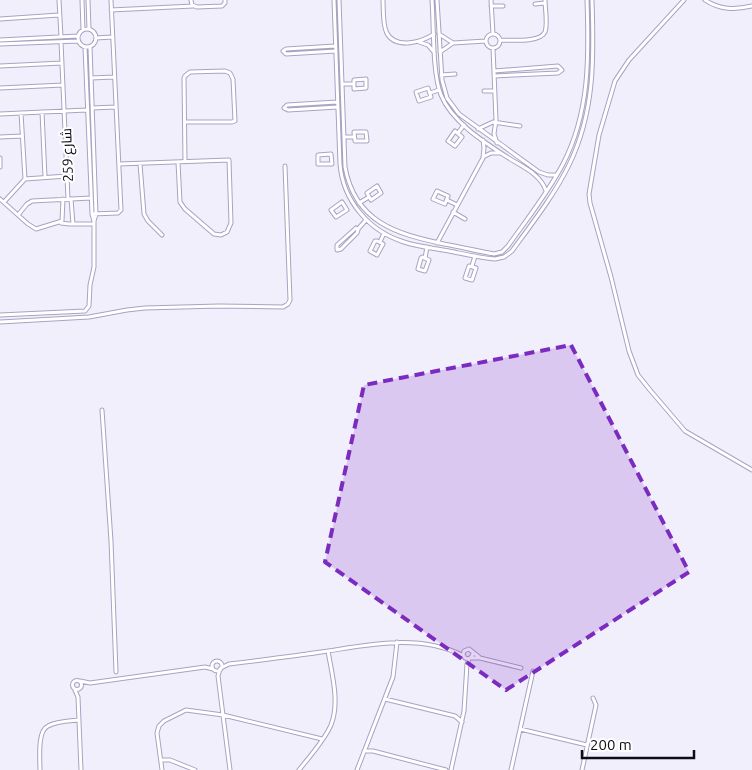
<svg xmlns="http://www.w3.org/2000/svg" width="752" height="770" font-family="Ubuntu,Cairo,sans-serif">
<rect width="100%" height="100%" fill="#f2effd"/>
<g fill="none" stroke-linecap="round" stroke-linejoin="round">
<defs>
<path id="street" d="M 59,0 L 61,37
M 82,0 L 83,30
M 88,0 L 89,29
M 191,0 L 192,5 L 197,7 L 222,6 L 225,3 L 225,0
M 334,0 L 340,164 C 343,201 369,231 404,242 C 419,247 434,248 449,251 C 464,254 480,258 495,259 L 504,257 L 512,251 C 531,225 555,194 569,165 C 595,112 594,57 592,0
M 339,0 L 345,167 C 355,222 396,234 444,244 C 461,247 477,251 494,254 L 502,252 L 508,246 C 527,219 548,193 563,164 C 590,112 589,56 587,0
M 383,0 C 384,20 380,44 408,43 C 418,42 425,40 434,34
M 432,0 C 434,26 432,72 441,95 C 452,122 484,142 507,157 C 521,166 541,174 546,191
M 437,0 L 442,80 L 447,98 L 459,114 L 539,172 L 548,175 L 556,175
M 491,0 L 493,34
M 684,0 L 629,60 L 615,81 L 599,135 L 589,194 L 590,203 L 611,277 L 629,351 L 638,375 L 650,390 L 685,431 L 752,470
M 705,0 C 720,10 735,10 752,6
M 535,4 L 545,3
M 491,6 L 503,6
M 111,10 L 193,6
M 0,19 L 59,15
M78 38a9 9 0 1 1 18 0a9 9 0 1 1-18 0Z
M486 41a7 7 0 1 1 14 0a7 7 0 1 1-14 0Z
M 439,34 L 453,43
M 96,38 L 112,37
M 0,40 L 78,36
M 500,40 C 511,40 540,43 545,32 C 548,23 545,9 545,0
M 61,42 L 68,199
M 419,42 L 428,45 L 434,52
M 0,44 L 78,41
M 335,46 L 286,49 L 283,51 L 286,54 L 336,51
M 85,47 L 92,214 L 94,221
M 493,48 L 496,120 L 494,134 L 497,143
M 440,52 L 453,43 L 486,41
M 0,66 L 62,63
M 494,71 L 558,66 L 562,70 L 558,73 L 494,76
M 441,75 L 455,74
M 91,78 L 114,77
M 354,80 L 366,79 L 366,88 L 354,89 Z
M 342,84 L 354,84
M 0,88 L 63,85
M 428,88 L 431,97 L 419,101 L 416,92 Z
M 484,91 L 494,91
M 430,93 L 439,90
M 337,102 L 287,105 L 284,108 L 288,110 L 338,107
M 92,108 L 115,107
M 42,112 L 45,177
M 21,113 L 25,179
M 0,114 L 87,110
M 185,122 L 232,122 L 235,121 L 233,79 L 230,73 L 225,71 L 190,72 L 185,76 L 184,78 L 185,162
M 493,122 L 520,126
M 478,129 L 493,122
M 455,131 L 462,137 L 455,146 L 448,141 Z
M 354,132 L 366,132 L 367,141 L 355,141 Z
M 458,133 L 464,125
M 0,137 L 22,136
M 344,137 L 354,137
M 331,154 L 332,164 L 318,164 L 318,155 Z
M 483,157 L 491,153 L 501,153
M 0,158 L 0,167
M 119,164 L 229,160 L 231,223 L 227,232 L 221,235 L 214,234 L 185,209 L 180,202 L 178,162
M 140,164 L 144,214 L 148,221 L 162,235
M 377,186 L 381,193 L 371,200 L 367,193 Z
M 437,191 L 448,196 L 445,204 L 433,199 Z
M 0,199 L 28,224 L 36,229 L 62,221 L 63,199
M 71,199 L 73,224
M 447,200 L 457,205
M 4,202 L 25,179 L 67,176
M 342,202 L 347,210 L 336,217 L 331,210 Z
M 359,203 L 369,197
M 453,212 L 465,219
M 92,214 L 118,213 L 121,210 L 111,0
M 18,215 L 27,204 L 32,201 L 91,198
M 61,223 L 69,224 L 94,224
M 356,228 L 358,230 L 357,233 L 341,249 L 337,250 L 337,245 Z
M 358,229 L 366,220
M 375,241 L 377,241 L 383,244 L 377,255 L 370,251 Z
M 380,242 L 384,233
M 437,243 L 483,158 L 484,148 L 483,140
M 422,257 L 429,260 L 425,271 L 418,269 L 421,258 Z
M 425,258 L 427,247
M 469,266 L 476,268 L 472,280 L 465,278 Z
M 472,266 L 475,256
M 0,315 L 85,311 L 89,306 L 90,285 L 94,267 L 94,221 L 96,214 L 90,47
M 0,322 L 89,317 L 127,310 L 145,308 L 219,306 L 283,307 L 288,304 L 290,300 L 285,166
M 102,410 L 111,541 L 116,672
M 473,653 L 472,656 L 469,659 L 465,658 L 463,655 L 464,651 L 469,649 L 479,657
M 471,658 L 480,658 L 521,668
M212 666a5 5 0 1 1 10 0a5 5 0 1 1-10 0Z
M 221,668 L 229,664 C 262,660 295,656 328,651 C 373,644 421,634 464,656
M 220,669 L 218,676 L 230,770
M72.5 685a4.5 4.5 0 1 1 9 0a4.5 4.5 0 1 1-9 0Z
M 80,681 L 90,683 L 205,667 L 213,669
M 74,688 L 78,697 L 81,770
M 385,699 L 455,716 L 462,722
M 520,729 L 587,745
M 364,751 L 373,751 L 446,770
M 161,760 L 170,760 L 195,770
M 40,770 C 40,759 37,731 48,726 C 57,721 70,721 79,720
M 162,770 L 157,733 L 159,726 L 164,721 L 186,710 L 223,715 L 322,739
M 299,770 C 310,756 324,741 331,725 C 340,702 332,675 328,651
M 357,770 L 393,677 L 397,642
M 451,770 L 464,711 L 467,664 L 469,659
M 511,770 L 533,671
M 582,770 L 596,705 L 593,698"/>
</defs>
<use href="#street" stroke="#a9a2c3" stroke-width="5"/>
<use href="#street" stroke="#fff" stroke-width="3"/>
</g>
<path fill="#7b2cbf" fill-opacity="0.2" stroke="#7b2cbf" stroke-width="4" stroke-dasharray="10 6" stroke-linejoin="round" d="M 571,345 L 689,572 L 506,690 L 325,562 L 364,385 Z"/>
<g text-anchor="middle" stroke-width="4" stroke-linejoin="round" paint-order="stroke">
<g font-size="14" fill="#0f0c18" stroke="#fefefe">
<text transform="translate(67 155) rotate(-92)" y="5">شارع 259</text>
</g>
</g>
<path d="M582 750v8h112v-8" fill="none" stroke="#0f0c18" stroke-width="2.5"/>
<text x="590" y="750" font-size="15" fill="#0f0c18" stroke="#fefefe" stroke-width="4" paint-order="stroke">200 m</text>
</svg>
